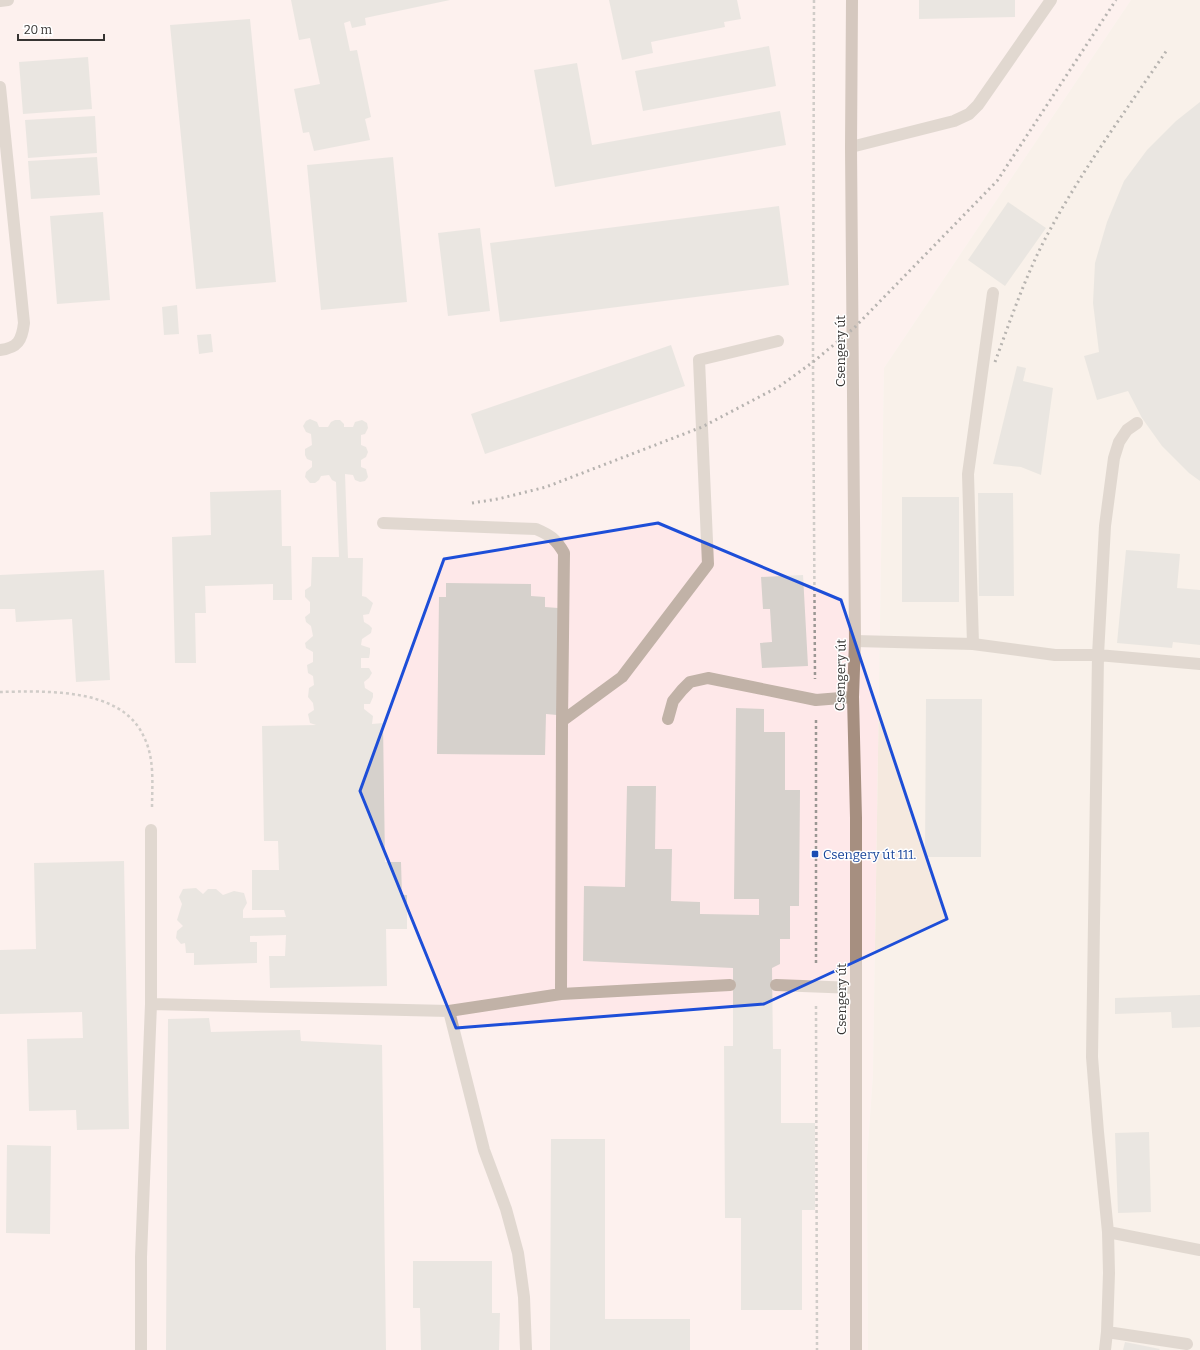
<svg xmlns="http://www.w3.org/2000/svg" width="1200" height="1350" font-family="Bitter,serif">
<rect width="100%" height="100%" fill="#fcf7f2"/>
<path fill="#fee8e9" d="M 0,0 L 1131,0 L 884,368 L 873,1075 L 867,1159 L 868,1350 L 0,1350 Z"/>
<path fill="#f5e9df" d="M 1131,0 L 1200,0 L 1200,1350 L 868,1350 L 867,1159 L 873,1075 L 884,368 Z"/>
<path fill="#d6d1cc" d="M 291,0 L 450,0 L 365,18 L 366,25 L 352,28 L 350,21 L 344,23 L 350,51 L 357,50 L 371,117 L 365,119 L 370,140 L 314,151 L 309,132 L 303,133 L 294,89 L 320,84 L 310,38 L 299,40 Z
M 609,0 L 737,0 L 741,19 L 724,22 L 725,27 L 651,42 L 653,53 L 622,60 Z
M 919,0 L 1015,0 L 1015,17 L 919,19 Z
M 250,19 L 276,282 L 196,289 L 170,25 Z
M 769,46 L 776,86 L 643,111 L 635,71 Z
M 88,57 L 92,109 L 23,114 L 19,62 Z
M 577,63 L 592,145 L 780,111 L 786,145 L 555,187 L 534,70 Z
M 1200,102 L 1200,481 L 1189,473 L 1162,446 L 1142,418 L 1128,391 L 1097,400 L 1084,356 L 1099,352 L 1093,303 L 1095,263 L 1107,222 L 1124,181 L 1147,150 L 1176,121 Z
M 95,116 L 97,153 L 28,158 L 25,120 Z
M 97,157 L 100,195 L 31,199 L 28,161 Z
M 393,157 L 407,302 L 321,310 L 307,165 Z
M 1008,202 L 1046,228 L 1005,286 L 968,260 Z
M 779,206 L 789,285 L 500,322 L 490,243 Z
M 103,212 L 110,300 L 57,304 L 50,216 Z
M 480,228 L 490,311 L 448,316 L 438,233 Z
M 177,305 L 179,334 L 164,335 L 162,307 Z
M 211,334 L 213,352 L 199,354 L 197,335 Z
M 671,345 L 685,386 L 485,454 L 471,414 Z
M 1017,366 L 1026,368 L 1023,381 L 1053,388 L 1041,475 L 1021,467 L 993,464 Z
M 310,419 L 317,422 L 319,427 L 328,427 L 331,422 L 335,420 L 340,420 L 344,424 L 344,427 L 353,427 L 355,422 L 362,420 L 367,423 L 368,428 L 365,434 L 361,435 L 361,445 L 366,447 L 368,452 L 366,457 L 361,460 L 361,467 L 366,469 L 368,477 L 365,481 L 360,482 L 355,480 L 353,475 L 345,474 L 348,558 L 363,558 L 362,596 L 366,597 L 373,603 L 369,614 L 363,615 L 364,622 L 369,625 L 372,628 L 371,633 L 362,639 L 361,645 L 370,648 L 370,653 L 369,658 L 361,658 L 361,668 L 369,668 L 372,673 L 369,678 L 364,682 L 365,688 L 373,693 L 373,697 L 370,704 L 364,704 L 364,709 L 373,716 L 372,724 L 383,723 L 385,862 L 401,862 L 402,895 L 407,895 L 407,929 L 386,929 L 387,986 L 270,988 L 269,956 L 285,956 L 286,935 L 250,936 L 250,942 L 257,942 L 257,963 L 194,965 L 194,953 L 186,953 L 185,943 L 181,944 L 176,938 L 177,931 L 183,926 L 177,920 L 182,904 L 179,897 L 183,889 L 196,888 L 203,894 L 208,889 L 216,889 L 223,895 L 234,891 L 244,893 L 247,903 L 243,910 L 243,918 L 286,917 L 284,910 L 252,910 L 252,870 L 279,870 L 278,841 L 264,841 L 262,726 L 316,725 L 310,723 L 308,714 L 314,710 L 313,703 L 308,697 L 309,688 L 314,685 L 313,676 L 308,673 L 307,665 L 313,662 L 313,652 L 306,648 L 305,643 L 313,636 L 311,626 L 306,622 L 305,617 L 310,613 L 310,602 L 305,597 L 305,590 L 311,586 L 312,557 L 339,557 L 336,482 L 332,480 L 329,475 L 321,476 L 319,480 L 315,483 L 310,483 L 305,477 L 306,472 L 312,467 L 312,461 L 307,459 L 305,455 L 305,449 L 312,445 L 311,434 L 306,432 L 303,426 L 306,421 Z
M 281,490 L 282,546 L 291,546 L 292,600 L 273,600 L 273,584 L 205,586 L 206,613 L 195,613 L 196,663 L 175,663 L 172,537 L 211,535 L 210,492 Z
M 978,493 L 1013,493 L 1014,596 L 979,596 Z
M 902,497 L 959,497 L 959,602 L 902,602 Z
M 1126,550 L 1180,554 L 1177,588 L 1200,590 L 1200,645 L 1173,642 L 1172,648 L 1117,643 Z
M 104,570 L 110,680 L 76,682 L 72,619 L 16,622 L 15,609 L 0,609 L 0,575 Z
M 803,575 L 808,666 L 762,668 L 760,643 L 772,642 L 770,609 L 763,609 L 761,577 Z
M 446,583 L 531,584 L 531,596 L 545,597 L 545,607 L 558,608 L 557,715 L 546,714 L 545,755 L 437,754 L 439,597 L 446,597 Z
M 926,699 L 982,699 L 981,857 L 925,857 Z
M 736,708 L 764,709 L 764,732 L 785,732 L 785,790 L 800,790 L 799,906 L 790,906 L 790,939 L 780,939 L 780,964 L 772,968 L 773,1049 L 781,1049 L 781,1123 L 815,1123 L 815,1210 L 802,1210 L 802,1310 L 741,1310 L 741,1218 L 725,1218 L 724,1046 L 733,1046 L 733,968 L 583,961 L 584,886 L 625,887 L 627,786 L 656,786 L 655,849 L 672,849 L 671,901 L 700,902 L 700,914 L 759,915 L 759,899 L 734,899 Z
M 124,861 L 129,1129 L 77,1130 L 76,1110 L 29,1111 L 27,1039 L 83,1038 L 82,1012 L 0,1014 L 0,950 L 36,949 L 34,863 Z
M 1200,995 L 1200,1027 L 1172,1028 L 1171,1012 L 1115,1014 L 1115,998 Z
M 209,1018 L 211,1032 L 300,1030 L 301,1041 L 382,1045 L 386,1350 L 166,1350 L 168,1019 Z
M 1149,1132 L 1151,1212 L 1118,1213 L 1115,1133 Z
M 551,1139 L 605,1139 L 605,1319 L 690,1319 L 690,1350 L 550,1350 Z
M 7,1145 L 51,1146 L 50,1234 L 6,1233 Z
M 413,1261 L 492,1261 L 492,1313 L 500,1313 L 499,1350 L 421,1350 L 420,1308 L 413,1308 Z
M 1125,1342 L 1160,1349 L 1159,1350 L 1123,1350 Z"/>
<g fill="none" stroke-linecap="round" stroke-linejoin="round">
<path stroke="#9b9794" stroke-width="2.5" stroke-dasharray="3 3" stroke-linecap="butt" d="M 814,0 L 813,362 L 815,679
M 0,692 C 45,691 122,687 144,737 C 155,759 152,785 152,809
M 816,720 L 816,965
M 816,1006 L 817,1350"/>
<path stroke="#c1b2a7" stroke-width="12" d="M 0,87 L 24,323 C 22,340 18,348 0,350
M 851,147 L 954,121 L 969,114 L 978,105 L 1051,0
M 383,523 L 536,529 C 550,535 556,539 564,553 L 562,721 L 622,677 L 708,564 L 699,360 L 778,341
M 855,641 L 973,644 L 1055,655 L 1098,655 L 1200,664
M 973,644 L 968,474 L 993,293
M 668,719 L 673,701 L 682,690 L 690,682 L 708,678 L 816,700 L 853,697
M 776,985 L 855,988
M 561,994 L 562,721
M 151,1004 L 449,1011 L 561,994 L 730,985
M 449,1011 L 484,1150 L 506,1209 L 518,1253 L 524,1297 L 526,1350
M 1108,1232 L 1200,1250
M 1107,1332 L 1187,1344
M 141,1350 L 141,1257 L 151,1004 L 151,830
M 1105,1350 L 1107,1332 L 1109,1273 L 1108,1232 L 1098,1132 L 1092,1057 L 1098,655 L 1105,526 L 1114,458 L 1119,442 L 1127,430 L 1137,423"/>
<path stroke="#c1b2a7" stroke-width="12" d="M 0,1 L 8,0"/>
<path stroke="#a68f80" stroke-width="12" d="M 852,0 L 851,147 L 855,641 L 853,697 L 856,818 L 856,1350"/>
<path stroke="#64615f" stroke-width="3" stroke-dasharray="2 4" stroke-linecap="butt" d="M 995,362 C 1010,321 1024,280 1044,241 C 1079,174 1125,112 1167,50
M 472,503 L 498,499 L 546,487 L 702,427 L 780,386 L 813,362 L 854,328 L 997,181 L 1116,0"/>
</g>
<path d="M0 0H1200V1350H0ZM 658,523 L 841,600 L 947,919 L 764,1004 L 456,1028 L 360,791 L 444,559 Z" fill="#fcf7f2" fill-opacity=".55" fill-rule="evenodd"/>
<path fill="none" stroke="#1d4ed8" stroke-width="3" stroke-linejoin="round" d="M 658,523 L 841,600 L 947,919 L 764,1004 L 456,1028 L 360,791 L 444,559 Z"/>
<rect fill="#1a4fb4" stroke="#fff" stroke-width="1.5" x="811" y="850" width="8" height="8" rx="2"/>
<g text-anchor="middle" stroke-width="3" stroke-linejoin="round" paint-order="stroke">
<g font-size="13" fill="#363432" stroke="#fff">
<text transform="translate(840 351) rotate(-90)" y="5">Csengery út</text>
<text transform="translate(840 675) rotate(-89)" y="5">Csengery út</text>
<text transform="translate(841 999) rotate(-90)" y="5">Csengery út</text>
</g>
<g font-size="13" fill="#164399" stroke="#fff" text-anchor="start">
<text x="823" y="859">Csengery út 111.</text>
</g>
</g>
<path d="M18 34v6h86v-6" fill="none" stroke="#363432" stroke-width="2"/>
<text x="24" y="34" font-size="12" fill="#363432" stroke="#ffffff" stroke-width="3" paint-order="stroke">20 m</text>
</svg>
